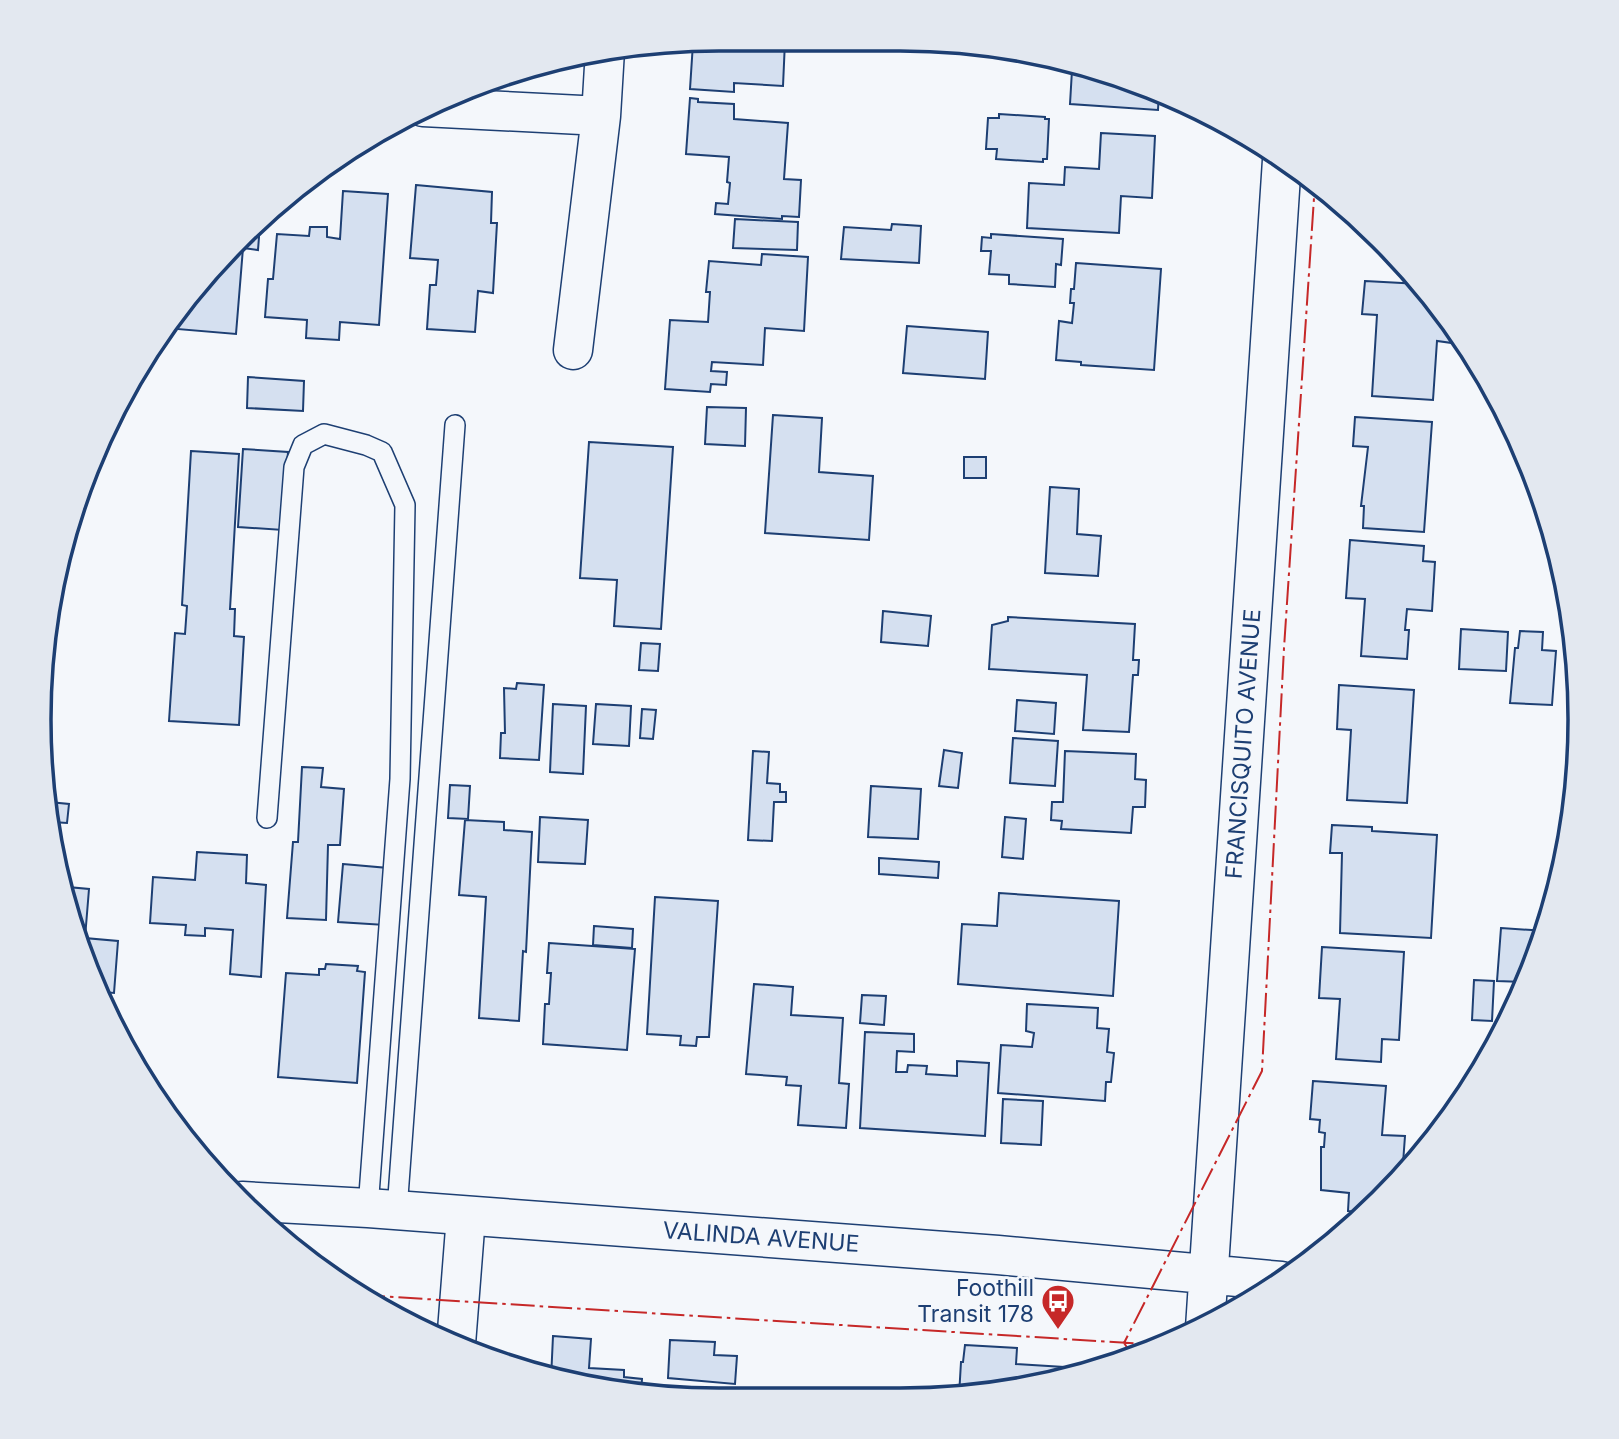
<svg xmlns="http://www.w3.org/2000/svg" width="1619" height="1439" font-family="Inter,sans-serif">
<rect width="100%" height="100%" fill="#f4f7fb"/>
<path fill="#d5e0f0" stroke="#1d3f73" stroke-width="2" d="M 732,39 L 785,41 L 783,86 L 734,83 L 734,92 L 690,89 L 693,43 L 732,45 Z
M 1070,63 L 1159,90 L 1158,110 L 1070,104 L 1072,70 L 1070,70 Z
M 690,98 L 698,99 L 698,102 L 734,104 L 734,119 L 788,123 L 784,179 L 801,180 L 799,217 L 782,216 L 782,219 L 715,214 L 716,203 L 728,204 L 730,183 L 727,182 L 729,157 L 686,154 Z
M 999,114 L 1045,117 L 1045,119 L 1049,119 L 1047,159 L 1043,159 L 1043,162 L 996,159 L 997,149 L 986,149 L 988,118 L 999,118 Z
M 1101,133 L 1155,136 L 1152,198 L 1121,196 L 1119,233 L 1027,228 L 1029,183 L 1064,185 L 1065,167 L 1099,169 Z
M 416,185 L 492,192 L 491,223 L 497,223 L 493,293 L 478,291 L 475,332 L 427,329 L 430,285 L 436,285 L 438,260 L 410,258 Z
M 343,191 L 388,194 L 379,325 L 340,322 L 339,340 L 306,338 L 307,320 L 265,317 L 268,279 L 273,279 L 277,234 L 309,236 L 310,227 L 327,227 L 327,237 L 340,239 Z
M 735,219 L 798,222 L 797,250 L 733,248 Z
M 260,224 L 258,250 L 243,248 L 236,334 L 165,328 L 179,305 Z
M 892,224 L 921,226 L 919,263 L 841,259 L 844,227 L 891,230 Z
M 991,234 L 1063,239 L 1061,265 L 1056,264 L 1055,287 L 1009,284 L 1009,275 L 989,274 L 991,251 L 981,251 L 982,237 L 991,238 Z
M 762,254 L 808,257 L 804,331 L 765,328 L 763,365 L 712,362 L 711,371 L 727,372 L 726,385 L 711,384 L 710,392 L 665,389 L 670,320 L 708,322 L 710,292 L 706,292 L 709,261 L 761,265 Z
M 1076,263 L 1161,269 L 1154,370 L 1081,365 L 1081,362 L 1056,360 L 1059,321 L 1072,323 L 1074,303 L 1070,303 L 1071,289 L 1074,289 Z
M 1365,281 L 1420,284 L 1421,291 L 1427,291 L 1440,305 L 1457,332 L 1452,332 L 1452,343 L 1437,341 L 1433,400 L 1372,396 L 1377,315 L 1362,314 Z
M 907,326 L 988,332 L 985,379 L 903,373 Z
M 248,377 L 304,381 L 303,411 L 247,408 Z
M 707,407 L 746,408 L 745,446 L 705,444 Z
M 773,415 L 822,418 L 819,472 L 873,476 L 869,540 L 765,533 Z
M 1355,417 L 1432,422 L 1424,532 L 1363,528 L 1364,506 L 1361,506 L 1368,447 L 1353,446 Z
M 589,442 L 673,447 L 661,629 L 614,626 L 617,580 L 580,578 Z
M 243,449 L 288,452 L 283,530 L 238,527 Z
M 191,451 L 239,454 L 230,609 L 235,609 L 234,636 L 244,637 L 239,725 L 169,721 L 175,633 L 185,634 L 187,606 L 182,605 Z
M 964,457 L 986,457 L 986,478 L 964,478 Z
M 1050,487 L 1079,489 L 1077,534 L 1101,536 L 1098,576 L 1045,573 Z
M 1350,540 L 1424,546 L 1423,561 L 1435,562 L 1432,611 L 1407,609 L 1405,630 L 1409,630 L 1407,659 L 1361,656 L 1365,599 L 1346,598 Z
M 883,611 L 931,616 L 928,646 L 881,642 Z
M 1008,617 L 1135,624 L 1133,660 L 1139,660 L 1138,675 L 1133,675 L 1129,732 L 1083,730 L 1087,675 L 989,669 L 992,625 L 1008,621 Z
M 1461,629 L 1508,632 L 1506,671 L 1459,669 Z
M 1520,631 L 1543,632 L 1542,650 L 1556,651 L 1552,705 L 1510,703 L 1515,648 L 1518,648 Z
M 641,643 L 660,644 L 658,671 L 639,670 Z
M 517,683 L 544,685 L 539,760 L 500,758 L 501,733 L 505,733 L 504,688 L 516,689 Z
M 1339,685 L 1414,690 L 1407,803 L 1347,800 L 1351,730 L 1337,729 Z
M 1017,700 L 1056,703 L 1054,734 L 1015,731 Z
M 553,704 L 586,706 L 583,774 L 550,772 Z
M 596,704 L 631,706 L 629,746 L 593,744 Z
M 642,709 L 656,710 L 653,739 L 640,738 Z
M 1576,709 L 1578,709 L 1576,771 L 1571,771 Z
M 1013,738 L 1058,741 L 1055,786 L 1010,783 Z
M 944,750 L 962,753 L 958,788 L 939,786 Z
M 753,751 L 769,752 L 767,783 L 780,784 L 780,792 L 786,792 L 786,802 L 774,802 L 772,841 L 748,840 Z
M 1065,751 L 1136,754 L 1135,779 L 1146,780 L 1145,807 L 1133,807 L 1131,833 L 1061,829 L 1062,821 L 1051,820 L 1052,802 L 1063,802 Z
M 302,767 L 323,768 L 321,787 L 344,789 L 340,845 L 328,845 L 326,920 L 287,918 L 293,842 L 298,842 Z
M 450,785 L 470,786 L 468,819 L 448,818 Z
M 871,786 L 921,789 L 918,839 L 868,837 Z
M 49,802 L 69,804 L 67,823 L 52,822 Z
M 540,817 L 588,820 L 585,864 L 538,862 Z
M 1005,817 L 1026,819 L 1023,859 L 1002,857 Z
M 465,820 L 504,822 L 504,830 L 532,832 L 526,952 L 523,951 L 519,1021 L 479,1018 L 486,897 L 459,895 Z
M 1332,825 L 1372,827 L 1372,831 L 1437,835 L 1431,938 L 1340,933 L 1342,853 L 1330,853 Z
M 197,852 L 247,855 L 246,883 L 266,885 L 261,977 L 230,974 L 233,930 L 205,928 L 205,936 L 185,935 L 186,925 L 150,923 L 153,877 L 195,880 Z
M 879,858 L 939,862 L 938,878 L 879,874 Z
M 343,864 L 388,868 L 385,925 L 338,922 Z
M 59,876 L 68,877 L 68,887 L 89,889 L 85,938 L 118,941 L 114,993 L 104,992 L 103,1005 L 62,895 Z
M 999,893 L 1119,901 L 1113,996 L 958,984 L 962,924 L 997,926 Z
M 655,897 L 718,901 L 709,1037 L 697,1037 L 696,1046 L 680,1045 L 681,1036 L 647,1034 Z
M 594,926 L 633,929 L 632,948 L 593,945 Z
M 1501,928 L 1546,931 L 1524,982 L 1497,981 Z
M 549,943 L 635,949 L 627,1050 L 543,1044 L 545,1004 L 549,1004 L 551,973 L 547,973 Z
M 1322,947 L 1404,952 L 1399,1040 L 1382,1039 L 1381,1062 L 1336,1059 L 1340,999 L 1319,998 Z
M 326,964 L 358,966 L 357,971 L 365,972 L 357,1083 L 278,1077 L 286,973 L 319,975 L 319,969 L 325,969 Z
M 1474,980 L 1494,981 L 1492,1021 L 1472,1020 Z
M 754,984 L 793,987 L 791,1015 L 843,1018 L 839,1083 L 849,1084 L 846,1128 L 798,1125 L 801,1086 L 786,1085 L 787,1077 L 746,1074 Z
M 862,995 L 886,996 L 884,1025 L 860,1023 Z
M 1027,1004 L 1098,1008 L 1097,1028 L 1109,1029 L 1107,1052 L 1114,1053 L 1111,1082 L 1106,1082 L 1105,1101 L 998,1093 L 1001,1045 L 1032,1047 L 1034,1033 L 1026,1031 Z
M 865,1032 L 914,1034 L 914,1052 L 897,1051 L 896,1072 L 907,1072 L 908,1065 L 927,1066 L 926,1074 L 957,1076 L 957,1061 L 989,1063 L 985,1136 L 860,1128 Z
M 1313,1081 L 1386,1086 L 1382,1135 L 1405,1136 L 1402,1177 L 1384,1195 L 1374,1194 L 1373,1205 L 1365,1212 L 1348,1211 L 1349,1193 L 1321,1190 L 1321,1147 L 1324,1147 L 1325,1133 L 1319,1132 L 1320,1120 L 1310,1119 Z
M 1003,1099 L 1043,1101 L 1041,1145 L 1001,1143 Z
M 553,1336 L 591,1339 L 589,1368 L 624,1370 L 624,1377 L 642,1379 L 641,1393 L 551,1379 Z
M 670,1340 L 715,1342 L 714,1355 L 737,1356 L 735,1384 L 668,1378 Z
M 965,1345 L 1017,1348 L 1016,1364 L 1080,1368 L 1080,1376 L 959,1396 L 961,1362 L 963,1362 Z"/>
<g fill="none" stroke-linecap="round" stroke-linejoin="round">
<defs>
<path id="lane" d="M 267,818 L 294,467 L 303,445 L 324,434 L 366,445 L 382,452 L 405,505 L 400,779 L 368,1208
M 397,1210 L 455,425"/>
<path id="street" d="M 423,107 L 601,116
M 573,350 L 601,116 L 605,50
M 456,1344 L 466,1216"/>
<path id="secondary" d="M 242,1201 L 368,1208 L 998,1255 L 1281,1281
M 1205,1328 L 1282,160"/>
</defs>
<use href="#lane" stroke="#1d3f73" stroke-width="22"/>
<use href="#street" stroke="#1d3f73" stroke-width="41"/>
<use href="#secondary" stroke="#1d3f73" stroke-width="41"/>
<use href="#lane" stroke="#f4f7fb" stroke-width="19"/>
<use href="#street" stroke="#f4f7fb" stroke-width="38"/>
<use href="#secondary" stroke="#f4f7fb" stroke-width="38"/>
<path stroke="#c62828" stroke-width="2" stroke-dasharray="24 5 3.5 5" stroke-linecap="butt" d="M 361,1295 L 1161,1345
M 1133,1356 L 1124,1343 L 1262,1071 L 1284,648 L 1315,183"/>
</g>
<defs>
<symbol id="bus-pin" viewBox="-11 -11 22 30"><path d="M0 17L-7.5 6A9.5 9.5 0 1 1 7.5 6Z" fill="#c62828" stroke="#f4f7fb"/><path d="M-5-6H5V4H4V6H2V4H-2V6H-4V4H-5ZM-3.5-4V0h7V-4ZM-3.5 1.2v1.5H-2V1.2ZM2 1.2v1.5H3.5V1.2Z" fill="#fff"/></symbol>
</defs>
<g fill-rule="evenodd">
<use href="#bus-pin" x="1039" y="1282" width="38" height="52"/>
</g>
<g text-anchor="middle" stroke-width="5" stroke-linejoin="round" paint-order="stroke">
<g font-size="23" fill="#1d3f73" stroke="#f4f7fb">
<text transform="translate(1243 744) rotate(-86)" y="8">FRANCISQUITO AVENUE</text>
<text transform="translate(761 1237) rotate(4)" y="8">VALINDA AVENUE</text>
</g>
<g font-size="23" fill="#1d3f73" stroke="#f4f7fb" text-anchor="end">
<text x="1034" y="1296">Foothill<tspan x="1034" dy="26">Transit 178</tspan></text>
</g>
</g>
<path d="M0 0H1619V1439H0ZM719 51H900A668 668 0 0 1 1568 719V720A668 668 0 0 1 900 1388H719A668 668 0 0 1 51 720V719A668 668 0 0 1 719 51Z" fill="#e3e8f0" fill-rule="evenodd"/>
<path fill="none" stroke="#1d3f73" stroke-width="3.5" d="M719 51H900A668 668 0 0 1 1568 719V720A668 668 0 0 1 900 1388H719A668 668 0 0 1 51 720V719A668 668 0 0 1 719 51Z"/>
</svg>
